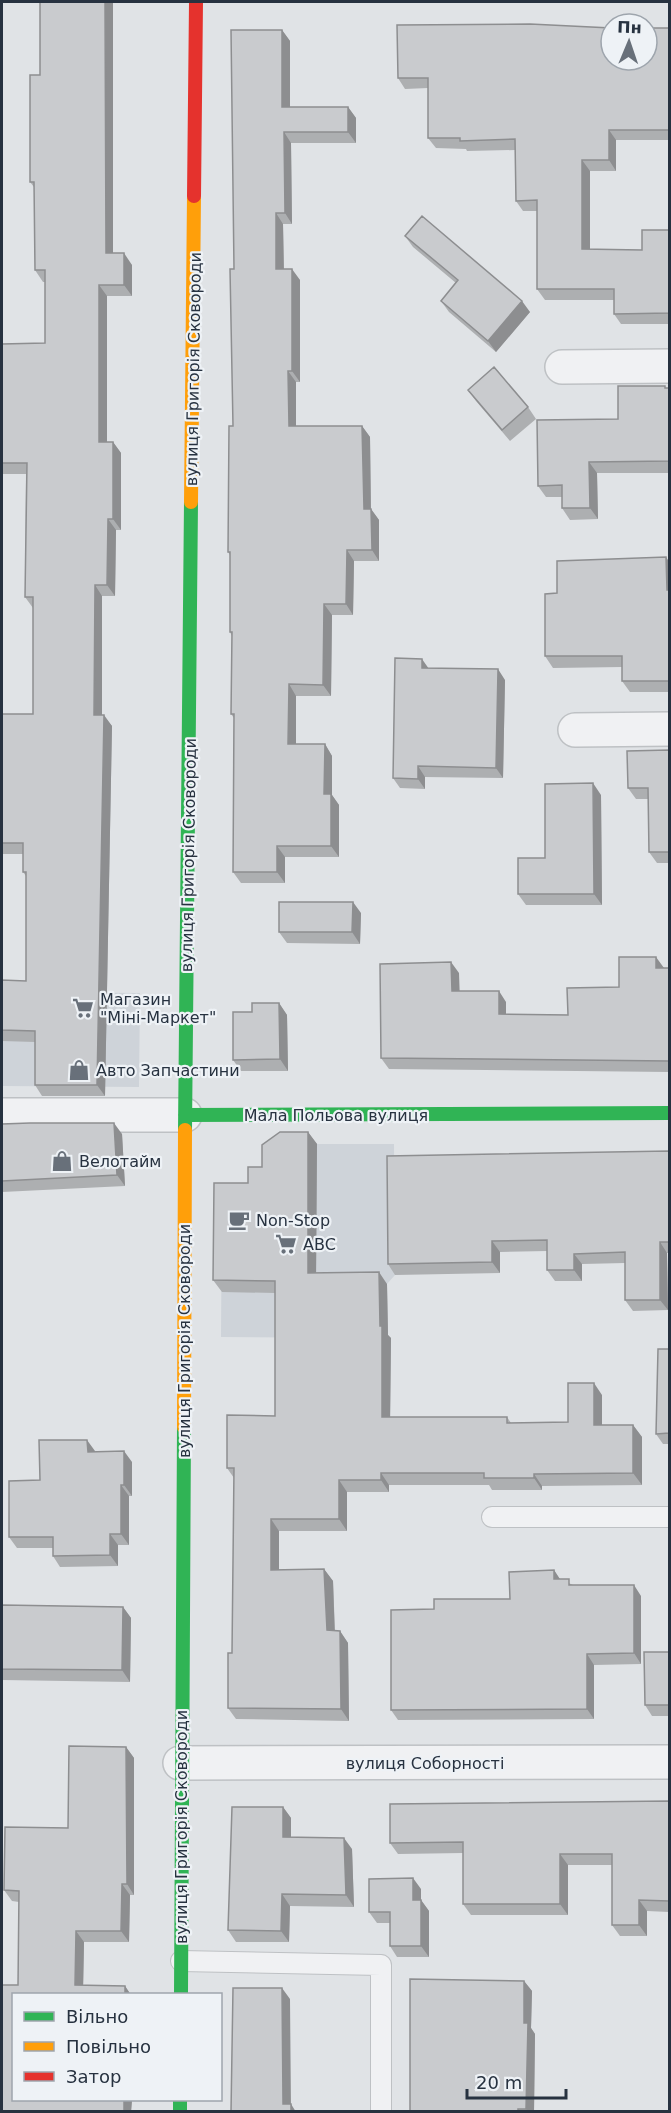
<svg xmlns="http://www.w3.org/2000/svg" width="671" height="2113" font-family="'DejaVu Sans',sans-serif">
<rect width="100%" height="100%" fill="#e0e3e6"/>
<path fill="#ced3d9" d="M 2,992 L 140,993 L 139,1087 L 2,1086 Z
M 288,1144 L 394,1144 L 395,1275 L 387,1284 L 365,1338 L 221,1337 L 222,1194 L 256,1195 Z"/>
<g fill="none" stroke-linecap="round" stroke-linejoin="round">
<defs>
<path id="lane" d="M 492,1517 L 670,1517
M 181,1961 L 381,1965 L 381,2112"/>
<path id="street" d="M 562,367 L 670,366
M 575,730 L 670,729
M 2,1115 L 185,1115
M 180,1763 L 670,1762"/>
</defs>
<use href="#lane" stroke="#bec1c4" stroke-width="22"/>
<use href="#street" stroke="#bec1c4" stroke-width="36"/>
<use href="#lane" stroke="#f0f1f3" stroke-width="20"/>
<use href="#street" stroke="#f0f1f3" stroke-width="33"/>
<path stroke="#30b455" stroke-width="14" d="M 185,1115 L 670,1113
M 185,1130 L 191,502
M 181,1994 L 184,1427
M 180,2100 L 180,2112"/>
<path stroke="#ff9f0a" stroke-width="14" d="M 191,502 L 194,196
M 184,1427 L 185,1130"/>
<path stroke="#e5322d" stroke-width="14" d="M 194,196 L 196,2"/>
</g>
<path fill="#adafb1" d="M 40,2 L 113,2 L 113,253 L 132,265 L 132,296 L 107,296 L 107,442 L 113,442 L 121,453 L 121,530 L 116,530 L 115,596 L 102,596 L 102,715 L 112,726 L 105,1096 L 42,1096 L 35,1085 L 35,1042 L 2,1041 L 2,980 L 26,981 L 26,876 L 23,872 L 23,854 L 2,854 L 2,714 L 33,714 L 33,608 L 25,597 L 26,474 L 2,474 L 2,344 L 45,343 L 45,282 L 43,282 L 35,270 L 34,187 L 30,182 L 40,75 Z
M 611,28 L 669,28 L 669,140 L 616,140 L 616,171 L 590,171 L 590,249 L 642,250 L 669,230 L 669,324 L 621,324 L 614,314 L 614,300 L 545,300 L 537,289 L 537,211 L 523,211 L 516,201 L 515,150 L 467,151 L 466,149 L 436,148 L 428,138 L 428,88 L 405,89 L 398,78 Z
M 282,30 L 290,41 L 290,107 L 348,107 L 356,118 L 356,143 L 291,143 L 292,224 L 283,224 L 284,269 L 300,280 L 300,382 L 296,382 L 296,426 L 362,426 L 370,437 L 371,509 L 379,520 L 379,561 L 354,561 L 353,615 L 332,615 L 331,696 L 296,696 L 296,744 L 325,744 L 332,756 L 332,795 L 339,805 L 339,857 L 285,857 L 285,883 L 241,883 L 233,872 L 234,718 L 231,714 L 232,636 L 230,632 L 230,555 L 228,552 L 233,426 Z
M 405,236 L 530,312 L 496,352 L 449,312 L 441,301 L 456,283 L 413,247 Z
M 667,388 L 669,388 L 669,473 L 597,473 L 598,519 L 570,520 L 562,508 L 562,497 L 546,497 L 538,486 L 618,419 Z
M 468,390 L 528,407 L 536,419 L 510,441 L 476,401 Z
M 666,557 L 669,562 L 669,692 L 630,692 L 622,681 L 622,667 L 553,668 L 545,656 L 557,593 Z
M 429,668 L 505,680 L 503,778 L 425,777 L 425,789 L 400,788 L 393,778 Z
M 669,750 L 669,863 L 657,863 L 649,852 L 648,799 L 636,799 L 628,788 Z
M 601,795 L 602,905 L 526,905 L 518,894 L 545,858 Z
M 361,913 L 360,944 L 287,943 L 279,932 Z
M 664,968 L 669,968 L 669,1072 L 389,1069 L 381,1058 L 459,973 L 459,991 L 506,1002 L 506,1014 L 568,1015 L 619,987 Z
M 279,1003 L 287,1015 L 288,1071 L 241,1071 L 233,1060 Z
M 2,1124 L 122,1134 L 125,1186 L 2,1192 Z
M 308,1132 L 317,1144 L 316,1273 L 387,1284 L 388,1335 L 391,1338 L 390,1417 L 507,1417 L 511,1423 L 568,1422 L 602,1395 L 602,1425 L 633,1425 L 642,1437 L 642,1485 L 542,1486 L 542,1490 L 492,1490 L 489,1485 L 389,1485 L 389,1492 L 347,1492 L 347,1531 L 279,1531 L 279,1570 L 324,1569 L 333,1581 L 335,1631 L 340,1631 L 348,1643 L 349,1721 L 236,1719 L 228,1708 L 232,1653 L 234,1478 L 227,1468 L 275,1416 L 275,1293 L 222,1292 L 213,1280 L 248,1183 L 262,1167 Z
M 669,1151 L 669,1253 L 667,1253 L 668,1310 L 633,1311 L 625,1300 L 625,1263 L 582,1264 L 582,1281 L 555,1281 L 547,1270 L 547,1251 L 500,1252 L 500,1273 L 395,1275 L 388,1264 Z
M 669,1349 L 669,1444 L 663,1444 L 656,1434 Z
M 95,1451 L 95,1452 L 132,1462 L 132,1496 L 129,1496 L 129,1545 L 118,1545 L 118,1566 L 60,1567 L 53,1556 L 53,1548 L 17,1548 L 9,1537 L 40,1480 Z
M 554,1570 L 560,1579 L 573,1585 L 641,1596 L 641,1664 L 594,1665 L 594,1719 L 398,1720 L 391,1710 L 434,1609 L 510,1599 Z
M 2,1605 L 123,1607 L 131,1618 L 130,1682 L 2,1680 Z
M 669,1652 L 669,1716 L 652,1716 L 645,1705 Z
M 69,1746 L 126,1747 L 134,1758 L 134,1895 L 130,1895 L 129,1942 L 84,1942 L 83,1985 L 125,1986 L 131,1995 L 14,1995 L 14,2100 L 132,2100 L 131,2112 L 2,2112 L 2,1985 L 18,1985 L 19,1902 L 12,1901 L 4,1890 L 5,1827 L 68,1828 Z
M 669,1801 L 669,1912 L 647,1911 L 647,1936 L 620,1936 L 612,1925 L 612,1865 L 568,1865 L 568,1915 L 471,1915 L 463,1904 L 463,1853 L 398,1854 L 390,1843 Z
M 283,1807 L 291,1818 L 291,1837 L 352,1849 L 354,1907 L 290,1906 L 289,1942 L 236,1942 L 228,1930 Z
M 421,1889 L 421,1900 L 429,1911 L 429,1957 L 397,1957 L 390,1946 L 390,1923 L 377,1923 L 369,1912 Z
M 524,1981 L 532,1991 L 531,2028 L 535,2034 L 534,2112 L 410,2112 Z"/>
<path fill="#8d8e90" d="M 105,2 L 113,2 L 113,265 L 106,253 Z
M 282,30 L 290,41 L 290,118 L 282,107 Z
M 348,107 L 356,118 L 356,143 L 348,132 Z
M 609,130 L 616,140 L 616,171 L 609,160 Z
M 284,132 L 291,143 L 292,224 L 285,213 Z
M 582,160 L 590,171 L 590,260 L 582,249 Z
M 276,213 L 283,224 L 284,280 L 276,269 Z
M 124,253 L 132,265 L 132,296 L 124,285 Z
M 292,269 L 300,280 L 300,382 L 292,371 Z
M 99,285 L 107,296 L 107,453 L 99,442 Z
M 522,301 L 530,312 L 496,352 L 488,341 Z
M 288,371 L 296,382 L 296,437 L 289,426 Z
M 362,426 L 370,437 L 371,520 L 364,509 Z
M 113,442 L 121,453 L 121,530 L 113,519 Z
M 589,462 L 597,473 L 598,519 L 590,508 Z
M 371,509 L 379,520 L 379,561 L 372,550 Z
M 108,519 L 116,530 L 115,596 L 107,585 Z
M 347,550 L 354,561 L 353,615 L 346,604 Z
M 666,557 L 669,562 L 669,594 L 667,590 Z
M 95,585 L 102,596 L 102,726 L 94,715 Z
M 324,604 L 332,615 L 331,696 L 323,685 Z
M 422,659 L 429,669 L 422,668 Z
M 498,669 L 505,680 L 503,778 L 496,768 Z
M 289,684 L 296,696 L 296,755 L 288,744 Z
M 104,715 L 112,726 L 105,1096 L 97,1085 Z
M 325,744 L 332,756 L 332,795 L 339,805 L 339,857 L 331,846 L 324,794 Z
M 418,766 L 425,777 L 425,789 L 418,779 Z
M 593,783 L 601,795 L 602,905 L 594,894 Z
M 277,846 L 285,857 L 285,883 L 277,872 Z
M 353,902 L 361,913 L 360,944 L 352,932 Z
M 656,957 L 664,968 L 656,968 Z
M 451,962 L 459,973 L 460,1002 L 452,991 Z
M 499,991 L 506,1002 L 506,1025 L 499,1014 Z
M 279,1003 L 287,1015 L 288,1071 L 280,1059 Z
M 114,1123 L 122,1134 L 125,1186 L 117,1175 Z
M 308,1132 L 317,1144 L 316,1285 L 308,1273 Z
M 492,1241 L 500,1252 L 500,1273 L 492,1262 Z
M 660,1242 L 667,1253 L 668,1310 L 660,1300 Z
M 574,1254 L 582,1264 L 582,1281 L 574,1270 Z
M 379,1272 L 387,1284 L 388,1335 L 391,1338 L 390,1429 L 382,1417 Z
M 594,1383 L 602,1395 L 602,1436 L 594,1425 Z
M 633,1425 L 642,1437 L 642,1485 L 633,1473 Z
M 87,1440 L 95,1451 L 96,1463 L 88,1452 Z
M 124,1451 L 132,1462 L 132,1496 L 124,1485 Z
M 381,1473 L 389,1485 L 389,1492 L 381,1480 Z
M 534,1474 L 542,1486 L 542,1490 L 534,1478 Z
M 339,1480 L 347,1492 L 347,1531 L 339,1519 Z
M 121,1485 L 129,1496 L 129,1545 L 121,1534 Z
M 271,1519 L 279,1531 L 279,1582 L 271,1570 Z
M 110,1534 L 118,1545 L 118,1566 L 110,1555 Z
M 324,1569 L 333,1581 L 335,1642 L 327,1630 Z
M 554,1570 L 561,1581 L 554,1579 Z
M 634,1585 L 641,1596 L 641,1664 L 634,1653 Z
M 123,1607 L 131,1618 L 130,1682 L 122,1670 Z
M 340,1631 L 348,1643 L 349,1721 L 341,1709 Z
M 587,1654 L 594,1665 L 594,1719 L 587,1709 Z
M 126,1747 L 134,1758 L 134,1895 L 127,1884 Z
M 283,1807 L 291,1818 L 291,1849 L 283,1837 Z
M 344,1838 L 352,1849 L 354,1907 L 346,1895 Z
M 560,1854 L 568,1865 L 568,1915 L 560,1904 Z
M 413,1878 L 421,1889 L 421,1911 L 413,1900 Z
M 122,1884 L 130,1895 L 129,1942 L 121,1931 Z
M 282,1894 L 290,1906 L 289,1942 L 281,1931 Z
M 421,1900 L 429,1911 L 429,1957 L 421,1946 Z
M 639,1900 L 647,1911 L 647,1936 L 639,1925 Z
M 76,1931 L 84,1942 L 83,1995 L 75,1985 Z
M 524,1981 L 532,1991 L 531,2028 L 535,2034 L 534,2112 L 528,2112 L 526,2109 L 524,2023 Z
M 125,1986 L 131,1995 L 125,1995 Z
M 282,1988 L 290,1999 L 291,2112 L 283,2104 Z
M 124,2100 L 132,2100 L 131,2112 L 124,2112 Z
M 291,2104 L 296,2112 L 291,2112 Z"/>
<path fill="#c9cbce" stroke="#8d8e90" stroke-width="1.5" d="M 40,2 L 105,2 L 106,253 L 124,253 L 124,285 L 99,285 L 99,442 L 113,442 L 113,519 L 108,519 L 107,585 L 95,585 L 94,715 L 104,715 L 97,1085 L 35,1085 L 35,1031 L 2,1030 L 2,980 L 26,981 L 26,872 L 23,872 L 23,843 L 2,843 L 2,714 L 33,714 L 33,597 L 25,597 L 27,463 L 2,463 L 2,344 L 45,343 L 45,270 L 35,270 L 34,182 L 30,182 L 30,75 L 40,75 Z
M 530,24 L 611,28 L 611,60 L 647,60 L 647,28 L 669,28 L 669,130 L 609,130 L 609,160 L 582,160 L 582,249 L 642,250 L 642,230 L 669,230 L 669,313 L 614,314 L 614,289 L 537,289 L 537,200 L 516,201 L 515,139 L 460,141 L 460,138 L 428,138 L 428,78 L 398,78 L 397,25 Z
M 231,30 L 282,30 L 282,107 L 348,107 L 348,132 L 284,132 L 285,213 L 276,213 L 276,269 L 292,269 L 292,371 L 288,371 L 289,426 L 362,426 L 364,509 L 371,509 L 372,550 L 347,550 L 346,604 L 324,604 L 323,685 L 289,684 L 288,744 L 325,744 L 324,794 L 331,794 L 331,846 L 277,846 L 277,872 L 233,872 L 234,714 L 231,714 L 232,632 L 230,632 L 230,552 L 228,552 L 229,426 L 233,426 L 230,269 L 234,269 Z
M 422,216 L 522,301 L 488,341 L 441,301 L 458,280 L 405,236 Z
M 494,367 L 528,407 L 502,430 L 468,390 Z
M 618,386 L 665,386 L 665,388 L 669,388 L 669,461 L 589,462 L 590,508 L 562,508 L 562,485 L 538,486 L 537,420 L 618,419 Z
M 666,557 L 667,590 L 669,590 L 669,681 L 622,681 L 622,656 L 545,656 L 545,594 L 557,593 L 557,561 Z
M 395,658 L 422,659 L 422,668 L 498,669 L 496,768 L 418,766 L 418,779 L 393,778 Z
M 669,750 L 669,852 L 649,852 L 648,788 L 628,788 L 627,751 Z
M 593,783 L 594,894 L 518,894 L 518,858 L 545,858 L 545,784 Z
M 279,902 L 353,902 L 352,932 L 279,932 Z
M 619,957 L 656,957 L 656,968 L 669,968 L 669,1061 L 381,1058 L 380,964 L 451,962 L 452,991 L 499,991 L 499,1014 L 568,1015 L 567,988 L 619,987 Z
M 252,1003 L 279,1003 L 280,1059 L 233,1060 L 233,1012 L 252,1012 Z
M 30,1123 L 114,1123 L 117,1175 L 2,1181 L 2,1124 Z
M 280,1132 L 308,1132 L 308,1273 L 379,1272 L 380,1326 L 382,1326 L 382,1417 L 507,1417 L 507,1423 L 568,1422 L 568,1383 L 594,1383 L 594,1425 L 633,1425 L 633,1473 L 534,1474 L 534,1478 L 484,1478 L 484,1473 L 381,1473 L 381,1480 L 339,1480 L 339,1519 L 271,1519 L 271,1570 L 324,1569 L 327,1630 L 340,1631 L 341,1709 L 228,1708 L 228,1653 L 232,1653 L 234,1468 L 227,1468 L 227,1415 L 275,1416 L 275,1281 L 213,1280 L 214,1183 L 248,1183 L 248,1167 L 262,1167 L 262,1145 Z
M 669,1151 L 669,1242 L 660,1242 L 660,1300 L 625,1300 L 625,1252 L 574,1254 L 574,1270 L 547,1270 L 547,1240 L 492,1241 L 492,1262 L 388,1264 L 387,1156 Z
M 658,1349 L 669,1349 L 669,1433 L 656,1434 Z
M 39,1440 L 87,1440 L 88,1452 L 124,1451 L 124,1485 L 121,1485 L 121,1534 L 110,1534 L 110,1555 L 53,1556 L 53,1537 L 9,1537 L 9,1481 L 40,1480 Z
M 554,1570 L 554,1579 L 569,1579 L 569,1585 L 634,1585 L 634,1653 L 587,1654 L 587,1709 L 391,1710 L 391,1610 L 434,1609 L 434,1599 L 510,1599 L 509,1572 Z
M 2,1605 L 123,1607 L 122,1670 L 2,1669 Z
M 644,1652 L 669,1652 L 669,1705 L 645,1705 Z
M 69,1746 L 126,1747 L 127,1884 L 122,1884 L 121,1931 L 76,1931 L 75,1985 L 125,1986 L 125,1995 L 14,1995 L 14,2100 L 124,2100 L 124,2112 L 2,2112 L 2,1985 L 18,1985 L 19,1891 L 4,1890 L 5,1827 L 68,1828 Z
M 669,1801 L 669,1901 L 639,1900 L 639,1925 L 612,1925 L 612,1854 L 560,1854 L 560,1904 L 463,1904 L 463,1842 L 390,1843 L 390,1804 Z
M 232,1807 L 283,1807 L 283,1837 L 344,1838 L 346,1895 L 282,1894 L 281,1931 L 228,1930 Z
M 413,1878 L 413,1900 L 421,1900 L 421,1946 L 390,1946 L 390,1912 L 369,1912 L 369,1879 Z
M 410,1979 L 524,1981 L 524,2023 L 528,2023 L 526,2109 L 518,2109 L 518,2112 L 410,2112 Z
M 233,1988 L 282,1988 L 283,2104 L 291,2104 L 291,2112 L 231,2112 Z"/>
<defs>
<symbol id="supermarket-bare" viewBox="-9 -9 18 18"><path d="M-6-5.5h2.5l.6 2H6L4.5 2H-2.5L-4.4-4H-6ZM-1.5 3.2a1.3 1.3 0 1 0 .1 0ZM3 3.2a1.3 1.3 0 1 0 .1 0Z" fill="#68707a" stroke="#eef2f6" stroke-width="2.5" paint-order="stroke"/></symbol>
<symbol id="shop-bare" viewBox="-9 -9 18 18"><path d="M-5-2.5h2.3a2.7 3.5 0 0 1 5.4 0H5L5.5 6h-11ZM-1.5-2.5h3a1.5 2.3 0 0 0-3 0Z" fill="#68707a" stroke="#eef2f6" stroke-width="2.5" paint-order="stroke"/></symbol>
<symbol id="cafe-bare" viewBox="-9 -9 18 18"><path d="M-5.5-4.5H6V0H3Q3 3.5 0 3.5H-2.5Q-5.5 3.5-5.5 0ZM3-3.2v2h1.7v-2ZM-6 4.5H4V6H-6Z" fill="#68707a" stroke="#eef2f6" stroke-width="2.5" paint-order="stroke"/></symbol>
</defs>
<g fill-rule="evenodd">
<use href="#supermarket-bare" x="68" y="993" width="30" height="30"/>
<use href="#shop-bare" x="64" y="1055" width="30" height="30"/>
<use href="#shop-bare" x="47" y="1146" width="30" height="30"/>
<use href="#cafe-bare" x="224" y="1205" width="30" height="30"/>
<use href="#supermarket-bare" x="271" y="1229" width="30" height="30"/>
</g>
<g text-anchor="middle" stroke-width="4.5" stroke-linejoin="round" paint-order="stroke">
<g font-size="16" fill="#273240" stroke="#eef2f6">
<text transform="translate(193 369) rotate(-89)" y="6">вулиця Григорія Сковороди</text>
<text transform="translate(188 855) rotate(-89)" y="6">вулиця Григорія Сковороди</text>
<text x="336" y="1121">Мала Польова вулиця</text>
<text transform="translate(184 1341) rotate(-90)" y="6">вулиця Григорія Сковороди</text>
<text x="425" y="1769">вулиця Соборності</text>
<text transform="translate(181 1827) rotate(-90)" y="6">вулиця Григорія Сковороди</text>
</g>
<g font-size="16" fill="#273240" stroke="#eef2f6" text-anchor="start">
<text x="100" y="1005">Магазин<tspan x="100" dy="18">"Міні-Маркет"</tspan></text>
<text x="96" y="1076">Авто Запчастини</text>
<text x="79" y="1167">Велотайм</text>
<text x="256" y="1226">Non-Stop</text>
<text x="303" y="1250">ABC</text>
</g>
</g>
<rect width="671" height="2113" fill="none" stroke="#273240" stroke-width="6"/>
<rect x="12" y="1993" width="210" height="108" fill="#eef2f6" stroke="#9ea5ad" stroke-width="1.5"/>
<rect x="24" y="2012" width="30" height="9" fill="#30b455" stroke="#9ea5ad" stroke-width="1.5"/>
<text x="66" y="2023" font-size="18" fill="#273240">Вільно</text>
<rect x="24" y="2042" width="30" height="9" fill="#ff9f0a" stroke="#9ea5ad" stroke-width="1.5"/>
<text x="66" y="2053" font-size="18" fill="#273240">Повільно</text>
<rect x="24" y="2072" width="30" height="9" fill="#e5322d" stroke="#9ea5ad" stroke-width="1.5"/>
<text x="66" y="2083" font-size="18" fill="#273240">Затор</text>
<g transform="translate(629 42) rotate(2)"><circle r="28" fill="#eef2f6" stroke="#9ea5ad" stroke-width="1.5"/>
<path d="M0-4.5L10 22L0 15L-10 22Z" fill="#68707a"/>
<text y="-9" font-size="16" font-weight="bold" text-anchor="middle" fill="#273240">Пн</text>
</g>
<path d="M467 2089v9h99v-9" fill="none" stroke="#273240" stroke-width="3"/>
<text x="476" y="2089" font-size="18" fill="#273240" stroke="#eef2f6" stroke-width="4.5" paint-order="stroke">20 m</text>
</svg>
